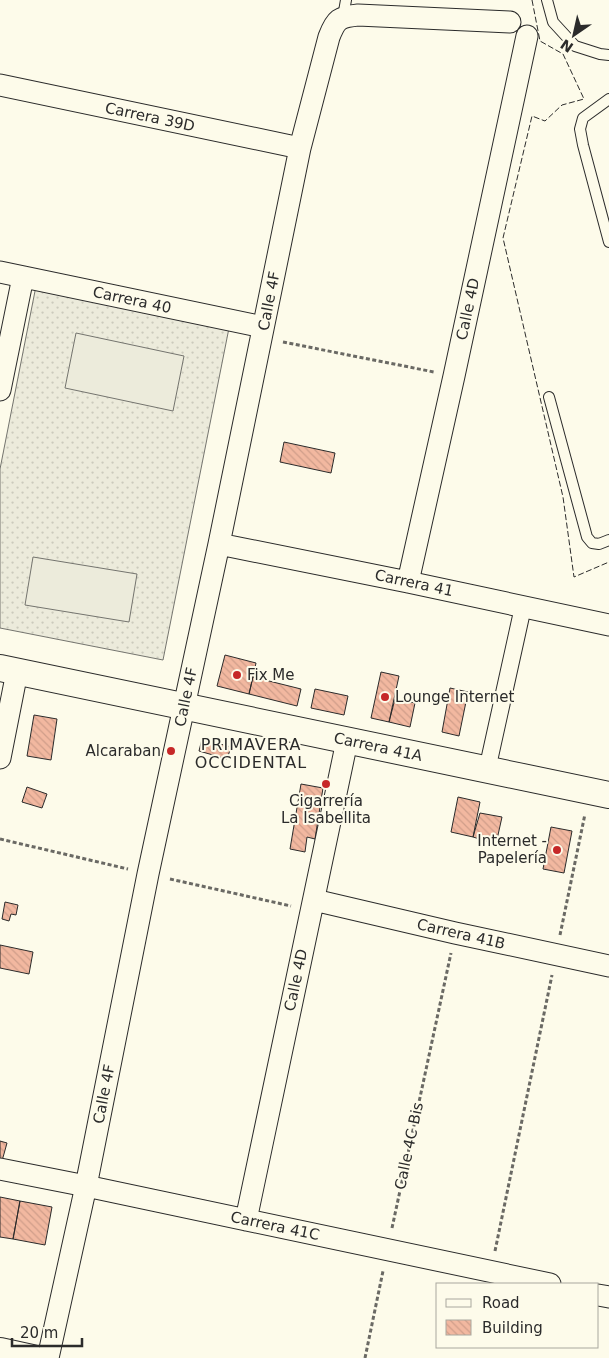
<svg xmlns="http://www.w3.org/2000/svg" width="609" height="1358" font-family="'DejaVu Sans',sans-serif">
<defs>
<pattern id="grass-dots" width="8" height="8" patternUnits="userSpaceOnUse" patternTransform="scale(1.25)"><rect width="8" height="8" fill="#ecebdb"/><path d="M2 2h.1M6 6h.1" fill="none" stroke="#cbcabc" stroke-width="1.8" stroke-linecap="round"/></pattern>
<pattern id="building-back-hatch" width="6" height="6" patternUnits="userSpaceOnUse" patternTransform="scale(1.25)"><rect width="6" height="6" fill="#f2b8a0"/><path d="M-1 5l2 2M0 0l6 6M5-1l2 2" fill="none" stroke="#d09e8a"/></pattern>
</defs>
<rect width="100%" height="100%" fill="#fdfbea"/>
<path fill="url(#grass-dots)" stroke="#74746e" d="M 36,286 L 229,328 L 163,660 L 0,628 L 0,469 Z"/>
<path fill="#ecebdb" stroke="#74746e" d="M 76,333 L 184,356 L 173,411 L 65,388 Z
M 33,557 L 137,574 L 129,622 L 25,605 Z"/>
<path fill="url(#building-back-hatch)" stroke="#2b2b2b" d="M 284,442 L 335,453 L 331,473 L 280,462 Z
M 225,655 L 256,663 L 249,694 L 217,686 Z
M 381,672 L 399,676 L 389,722 L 371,718 Z
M 253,677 L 301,689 L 297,706 L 249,694 Z
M 450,688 L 468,692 L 459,736 L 442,732 Z
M 315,689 L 348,696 L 344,715 L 311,708 Z
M 395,699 L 415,703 L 410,727 L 389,722 Z
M 34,715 L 57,719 L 51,760 L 27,756 Z
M 202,739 L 231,747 L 227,759 L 199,751 Z
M 301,784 L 323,788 L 315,839 L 307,837 L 305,852 L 290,849 Z
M 27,787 L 47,794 L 42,808 L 22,802 Z
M 458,797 L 480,802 L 473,837 L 451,832 Z
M 480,813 L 502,817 L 496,844 L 473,837 Z
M 551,827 L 572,831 L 564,873 L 543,869 Z
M 5,902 L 18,905 L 16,915 L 11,914 L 9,921 L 2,919 Z
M 0,945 L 33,952 L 29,974 L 0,968 Z
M 0,1141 L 7,1143 L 2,1161 L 0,1160 Z
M 0,1197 L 20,1201 L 13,1239 L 0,1237 Z
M 20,1201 L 52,1207 L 45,1245 L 13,1239 Z"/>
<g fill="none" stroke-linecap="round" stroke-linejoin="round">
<defs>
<path id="service" d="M 547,0 L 553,22 L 575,46 L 600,54 L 609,55
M 343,17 L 346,0
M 609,99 L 583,118 L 580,129 L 583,145 L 609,242
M 549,397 L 587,537 L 592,543 L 599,544 L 609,540"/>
<path id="pedestrian" d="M 487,770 L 523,607"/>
<path id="minor" d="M 0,85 L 300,148
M 0,272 L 263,327
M 0,390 L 23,277
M 219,544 L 408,582 L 609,625
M 408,582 L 454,376 L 527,36
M 0,758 L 17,672
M 314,900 L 455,933 L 609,966
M 0,1169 L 86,1186 L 550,1284
M 246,1220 L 347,741
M 598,1295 L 609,1297
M 48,1358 L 86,1186 L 148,874 L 219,544 L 300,148 L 329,37 C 336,19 339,17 358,15 L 510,22"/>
<path id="tertiary" d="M 0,668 L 609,795
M 0,1351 L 32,1358"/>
</defs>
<use href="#service" stroke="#2b2b2b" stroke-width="12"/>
<use href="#pedestrian" stroke="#2b2b2b" stroke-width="18"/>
<use href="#minor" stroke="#2b2b2b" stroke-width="23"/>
<use href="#tertiary" stroke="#2b2b2b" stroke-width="28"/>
<path stroke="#6a6964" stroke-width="3" stroke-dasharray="4 2.5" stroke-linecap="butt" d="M 283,342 L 434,372
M 0,839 L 128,869
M 170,879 L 291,906
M 560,935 L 585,814
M 392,1228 L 451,953
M 495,1251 L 552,975
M 365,1358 L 383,1271"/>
<use href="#service" stroke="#fdfbea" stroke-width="10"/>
<use href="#pedestrian" stroke="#fdfbea" stroke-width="16"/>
<use href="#minor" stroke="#fdfbea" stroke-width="21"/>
<use href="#tertiary" stroke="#fdfbea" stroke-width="26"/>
<path stroke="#2b2b2b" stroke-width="1" stroke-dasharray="6 2.5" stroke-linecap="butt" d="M 532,0 L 540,41 L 563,54 L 584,99 L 562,105 L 545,121 L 532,116 L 503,238 L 563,497 L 574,577 L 609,562"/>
</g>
<g fill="#c62828" stroke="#fdfbea" stroke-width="2">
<circle cx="237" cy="675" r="5"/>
<circle cx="385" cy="697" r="5"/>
<circle cx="171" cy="751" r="5"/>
<circle cx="326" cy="784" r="5"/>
<circle cx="557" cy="850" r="5"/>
</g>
<g text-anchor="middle" stroke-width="4" stroke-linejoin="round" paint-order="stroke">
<g font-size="15" fill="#2b2b2b" stroke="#fdfbea">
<text transform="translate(150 117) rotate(12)" y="5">Carrera 39D</text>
<text transform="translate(132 300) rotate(12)" y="5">Carrera 40</text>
<text transform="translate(269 301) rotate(-79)" y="5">Calle 4F</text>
<text transform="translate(468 309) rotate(-78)" y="5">Calle 4D</text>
<text transform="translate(414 583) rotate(12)" y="5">Carrera 41</text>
<text transform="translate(186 697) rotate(-78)" y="5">Calle 4F</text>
<text transform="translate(378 747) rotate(12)" y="5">Carrera 41A</text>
<text transform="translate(461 934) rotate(13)" y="5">Carrera 41B</text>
<text transform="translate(296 980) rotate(-78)" y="5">Calle 4D</text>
<text transform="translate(104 1094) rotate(-79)" y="5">Calle 4F</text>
<text transform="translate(409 1146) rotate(-78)" y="5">Calle 4C Bis</text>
<text transform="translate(275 1226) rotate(12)" y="5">Carrera 41C</text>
</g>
<g font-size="15" fill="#2b2b2b" stroke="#fdfbea" text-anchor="start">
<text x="247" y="680">Fix Me</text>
<text x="395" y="702">Lounge Internet</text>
<text x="161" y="756" text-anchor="end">Alcaraban</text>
<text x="326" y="806" text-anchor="middle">Cigarrería<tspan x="326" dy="17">La Isabellita</tspan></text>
<text x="547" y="846" text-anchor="end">Internet -<tspan x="547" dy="17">Papelería</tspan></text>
</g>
<g font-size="16" letter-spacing="1" fill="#2b2b2b" stroke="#fdfbea">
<text x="251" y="750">PRIMAVERA<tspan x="251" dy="18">OCCIDENTAL</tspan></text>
</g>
</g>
<rect x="436" y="1283" width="162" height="65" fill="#fdfbea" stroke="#a9a89e"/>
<rect x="446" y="1299" width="25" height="8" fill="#fdfbea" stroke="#a9a89e"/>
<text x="482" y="1308" font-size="15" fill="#2b2b2b">Road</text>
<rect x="446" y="1320" width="25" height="15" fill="url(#building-back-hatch)" stroke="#a9a89e"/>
<text x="482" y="1333" font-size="15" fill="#2b2b2b">Building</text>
<g transform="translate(574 35) rotate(214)" stroke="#fdfbea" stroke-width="4" paint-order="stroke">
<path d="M0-4L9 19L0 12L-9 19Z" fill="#2b2b2b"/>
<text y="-8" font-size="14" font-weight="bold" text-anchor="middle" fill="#2b2b2b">N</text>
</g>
<path d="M12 1338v8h70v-8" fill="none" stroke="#2b2b2b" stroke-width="2.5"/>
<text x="20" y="1338" font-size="15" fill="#2b2b2b" stroke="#fdfbea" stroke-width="4" paint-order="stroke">20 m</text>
</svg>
